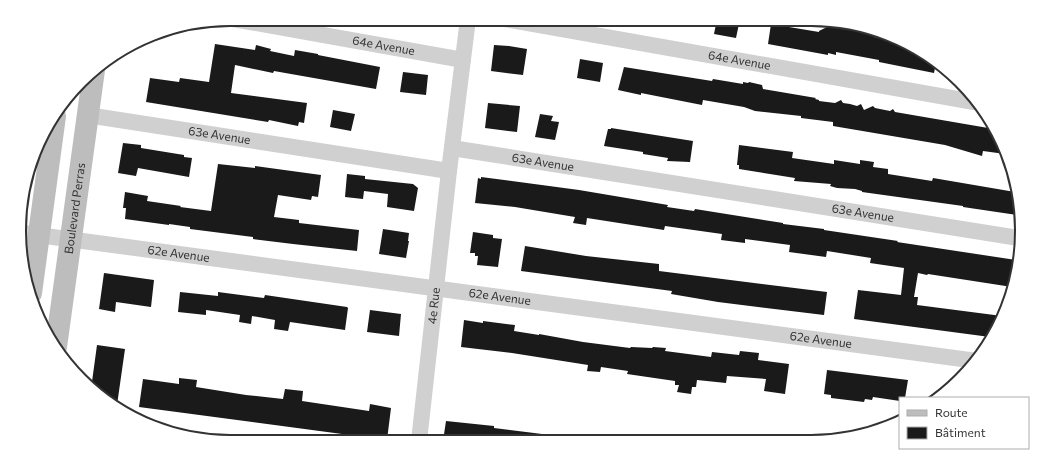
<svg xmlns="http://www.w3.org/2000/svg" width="1041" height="461" font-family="Commissioner,sans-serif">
<rect width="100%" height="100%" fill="#fff"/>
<path fill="#1a1a1a" d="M 717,19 L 740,19 L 736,38 L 714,34 Z
M 835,23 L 847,25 L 846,29 L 874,35 L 874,37 L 897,41 L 936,63 L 934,73 L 879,62 L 879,60 L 836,52 L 836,55 L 828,53 L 828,55 L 768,44 L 771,24 L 819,32 L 819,31 Z
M 215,44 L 255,50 L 256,45 L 271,49 L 270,51 L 294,56 L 295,50 L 318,54 L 318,55 L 380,67 L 376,89 L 274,71 L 273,73 L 235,65 L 231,93 L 307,103 L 304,123 L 299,122 L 298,126 L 269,120 L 268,122 L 146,102 L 150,78 L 179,82 L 180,78 L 209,82 Z
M 494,45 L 509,46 L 527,49 L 523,75 L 491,71 Z
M 580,59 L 603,63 L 600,82 L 577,78 Z
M 624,67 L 712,81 L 713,79 L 743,84 L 743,82 L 748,83 L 749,82 L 762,85 L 763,89 L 816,98 L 815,99 L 819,100 L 819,101 L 835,103 L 841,100 L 843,103 L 850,104 L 857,106 L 861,104 L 864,110 L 873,106 L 875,108 L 890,111 L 893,109 L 895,112 L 994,129 L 1000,137 L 1005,154 L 983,151 L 982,156 L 945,145 L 833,126 L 833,122 L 801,118 L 801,116 L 755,111 L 744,107 L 703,100 L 702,105 L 641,93 L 641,95 L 618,90 Z
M 403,72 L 428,75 L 426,95 L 400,92 Z
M 488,103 L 520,106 L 517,132 L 485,128 Z
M 333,110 L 355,114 L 351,131 L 330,127 Z
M 540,114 L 553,116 L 551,121 L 559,122 L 555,140 L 535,137 Z
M 611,128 L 693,141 L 690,162 L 667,161 L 668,158 L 643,154 L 643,152 L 604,146 L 608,129 L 611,129 Z
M 123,143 L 141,145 L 141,148 L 184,155 L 184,157 L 192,158 L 189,177 L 138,168 L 136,176 L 118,173 Z
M 739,145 L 793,152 L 792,158 L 834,164 L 834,160 L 860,164 L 860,160 L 874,162 L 873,167 L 888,169 L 888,174 L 932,181 L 933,178 L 1015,192 L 1018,205 L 1017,215 L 963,207 L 963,206 L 862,192 L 862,191 L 855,189 L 837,188 L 830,186 L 831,184 L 794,181 L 795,178 L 739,169 L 739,165 L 737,165 Z
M 218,164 L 255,168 L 255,166 L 321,175 L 318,197 L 312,196 L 311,200 L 278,195 L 274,217 L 299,220 L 299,223 L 359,230 L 357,251 L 293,244 L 253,239 L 253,237 L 190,229 L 190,227 L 169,224 L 169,225 L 125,219 L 126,208 L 123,208 L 125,192 L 148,196 L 147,201 L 181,206 L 180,207 L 211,211 Z
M 347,174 L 365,176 L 365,179 L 413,184 L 418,188 L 414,211 L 387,207 L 388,194 L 364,191 L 363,199 L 345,197 Z
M 481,177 L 579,190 L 668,205 L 667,207 L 694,211 L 695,209 L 783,223 L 783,224 L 824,229 L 824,230 L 898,241 L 897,242 L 1016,260 L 1012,287 L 928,274 L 927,275 L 918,273 L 914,297 L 918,297 L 917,305 L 1002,316 L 990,337 L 854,319 L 858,290 L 901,295 L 904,268 L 870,263 L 871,258 L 827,251 L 826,257 L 789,252 L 790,245 L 745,239 L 745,243 L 721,240 L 722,234 L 665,226 L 664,230 L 587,218 L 586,225 L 573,223 L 575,217 L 515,207 L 475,203 L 478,178 L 481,179 Z
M 383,229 L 409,233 L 408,241 L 409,241 L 406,258 L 379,254 Z
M 473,232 L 493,235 L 493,238 L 502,239 L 498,267 L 477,265 L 478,256 L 475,256 L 475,253 L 470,253 Z
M 525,246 L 586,256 L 659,264 L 659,271 L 827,292 L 824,315 L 718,302 L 671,294 L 672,291 L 521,271 Z
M 104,273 L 154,280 L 151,307 L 116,302 L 115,312 L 99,309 Z
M 180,292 L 218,296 L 218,292 L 264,298 L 265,295 L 347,307 L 348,308 L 345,330 L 290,322 L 288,331 L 274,329 L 275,320 L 252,316 L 251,324 L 239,322 L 240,315 L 206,310 L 206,315 L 178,312 Z
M 370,310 L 401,314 L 399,336 L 367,332 Z
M 464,320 L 483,323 L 483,321 L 515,325 L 514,331 L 539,335 L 539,334 L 583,342 L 630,348 L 631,347 L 652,348 L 653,347 L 666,348 L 665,351 L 711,357 L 712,352 L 739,355 L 740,351 L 759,353 L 758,360 L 789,364 L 785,394 L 764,391 L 766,379 L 727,376 L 726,383 L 697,380 L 696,387 L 692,387 L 691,394 L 677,392 L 679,385 L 675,385 L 675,381 L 627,374 L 628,371 L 601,367 L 600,372 L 587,371 L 588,365 L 512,353 L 461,347 Z
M 97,345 L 125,349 L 117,405 L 91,389 Z
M 827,370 L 908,380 L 905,398 L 900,398 L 900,401 L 873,397 L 872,400 L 865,399 L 864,402 L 831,398 L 831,395 L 824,394 Z
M 179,378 L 197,380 L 196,387 L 246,395 L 283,399 L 285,389 L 303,391 L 302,401 L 369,411 L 370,404 L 391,408 L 387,440 L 139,407 L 143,379 L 179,384 Z
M 446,421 L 494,426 L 494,428 L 542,434 L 542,441 L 443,441 Z"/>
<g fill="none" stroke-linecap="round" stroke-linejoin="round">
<g stroke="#d0d0d0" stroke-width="16">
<path id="s1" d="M 233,19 L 463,60"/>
<path id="s2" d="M 505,19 L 974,102"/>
<path id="s3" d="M 87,115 L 449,171 L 468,19"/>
<path id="s4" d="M 452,148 L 1019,238"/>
<path id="s5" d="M 23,233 L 977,361"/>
<path id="s6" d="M 419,441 L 449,171"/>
</g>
<g stroke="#bdbdbd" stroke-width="22">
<path d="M 31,293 L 55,116"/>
<path id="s7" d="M 56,347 L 94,70"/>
</g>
</g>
<g text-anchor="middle" stroke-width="4" stroke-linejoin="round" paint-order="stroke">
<g font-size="12" fill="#333" stroke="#fff">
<text dy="4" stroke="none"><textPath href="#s1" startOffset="153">64e Avenue</textPath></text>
<text dy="4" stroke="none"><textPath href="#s2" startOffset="238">64e Avenue</textPath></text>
<text dy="4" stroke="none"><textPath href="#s3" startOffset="134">63e Avenue</textPath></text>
<text dy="4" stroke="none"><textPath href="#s4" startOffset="92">63e Avenue</textPath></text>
<text dy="4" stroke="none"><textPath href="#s7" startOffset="140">Boulevard Perras</textPath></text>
<text dy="4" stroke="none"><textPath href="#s4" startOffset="416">63e Avenue</textPath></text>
<text dy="4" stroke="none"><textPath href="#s5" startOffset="157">62e Avenue</textPath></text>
<text dy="4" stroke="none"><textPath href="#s5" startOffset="481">62e Avenue</textPath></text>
<text dy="4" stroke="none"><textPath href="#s6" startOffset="136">4e Rue</textPath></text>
<text dy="4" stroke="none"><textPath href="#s5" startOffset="805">62e Avenue</textPath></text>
</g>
</g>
<path d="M0 0H1041V461H0ZM230 26H811A204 204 0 0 1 1015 230V231A204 204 0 0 1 811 435H230A204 204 0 0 1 26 231V230A204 204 0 0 1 230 26Z" fill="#fff" fill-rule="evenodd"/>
<path fill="none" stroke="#333" stroke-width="2" d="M230 26H811A204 204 0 0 1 1015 230V231A204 204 0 0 1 811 435H230A204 204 0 0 1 26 231V230A204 204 0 0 1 230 26Z"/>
<rect x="899" y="397" width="130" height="52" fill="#ffffff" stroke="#adadad"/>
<rect x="907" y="410" width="20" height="6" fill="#bdbdbd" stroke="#adadad"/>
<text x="935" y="417" font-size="12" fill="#333333">Route</text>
<rect x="907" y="427" width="20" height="12" fill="#1a1a1a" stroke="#adadad"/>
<text x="935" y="437" font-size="12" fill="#333333">Bâtiment</text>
</svg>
